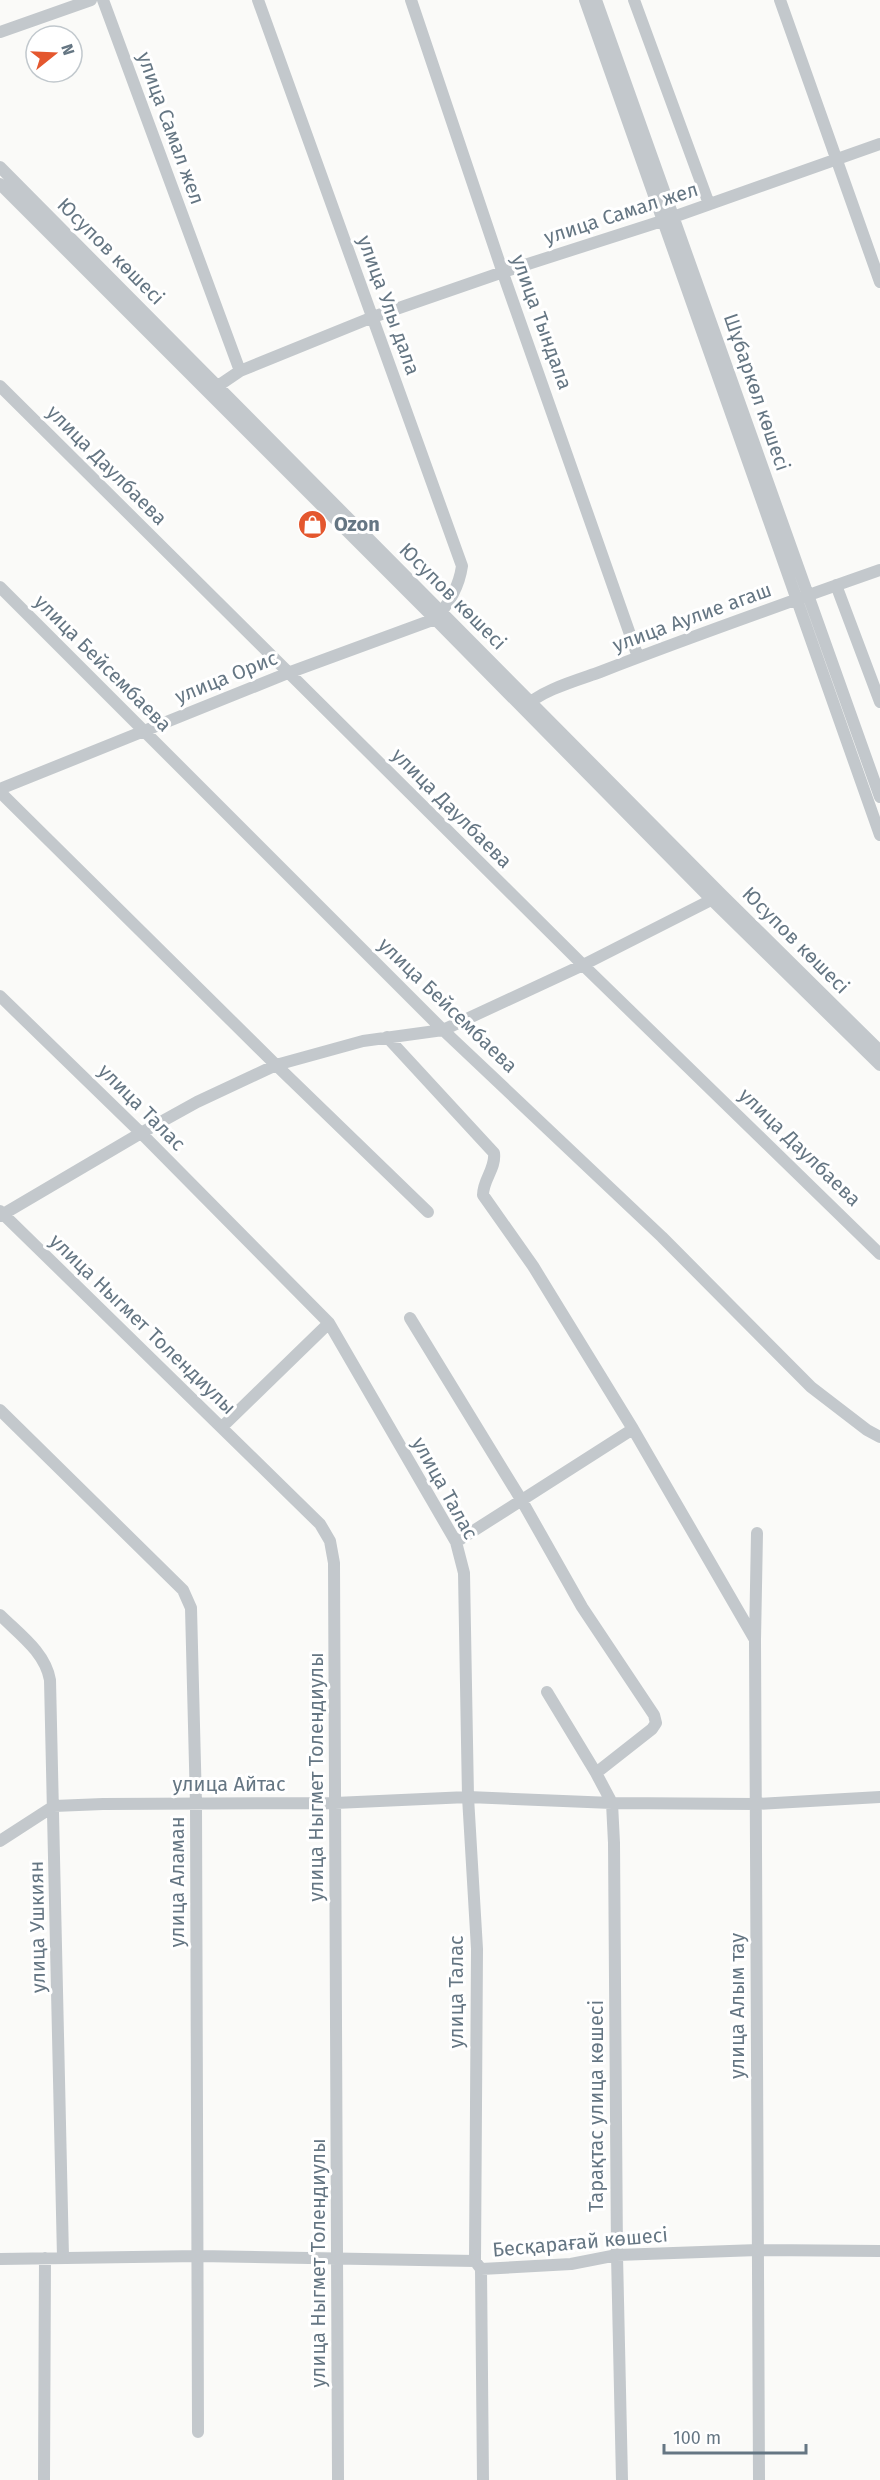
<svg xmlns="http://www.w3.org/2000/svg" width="880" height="2480" font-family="'Fira Sans',sans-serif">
<rect width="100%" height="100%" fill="#fafaf8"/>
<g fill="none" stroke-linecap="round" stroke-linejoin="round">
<path stroke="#c3c8cc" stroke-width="12" d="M 103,0 L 240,371
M 411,0 L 506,282 L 638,657
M 585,0 L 880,835
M 596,0 L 880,797
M 634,0 L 709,204
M 780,0 L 880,282
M 0,32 L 91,0
M 0,167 L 722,895 L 880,1051
M 0,184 L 435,619 L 712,900 L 880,1065
M 0,386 L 583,965 L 880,1254
M 212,390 L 240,371 L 373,317 L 503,272 L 662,221 L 880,144
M 836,585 L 880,702
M 0,587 L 443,1030 L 662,1237 L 811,1387 L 867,1430 L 880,1437
M 526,707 C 538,691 581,679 600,672 C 693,636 786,603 880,570
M 0,789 L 288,673 L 435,619 C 450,603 459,587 462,566 L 258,0
M 0,792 L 276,1065 L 428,1212
M 0,996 L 141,1133 L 329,1323 L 456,1542 L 464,1573 L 468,1797 L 477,1949 L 475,2261
M 387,1037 L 494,1153 C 496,1169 483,1179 483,1195 L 533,1266 L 633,1429 L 456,1542
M 0,1211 L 320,1524 L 330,1541 L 334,1563 L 338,2480
M 0,1216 L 141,1133 L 197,1102 L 276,1065 L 363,1041 L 443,1030 L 583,965 L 717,897
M 410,1318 L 522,1501 L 582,1607 L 654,1715 L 656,1723 L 652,1729 L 596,1773 L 612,1803 L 614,1843 L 617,2255 L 622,2480
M 0,1410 L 183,1590 L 191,1608 L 196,1804 L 198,2432
M 222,1427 L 329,1323
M 633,1429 L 754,1638
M 757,1533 L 755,1640 L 759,2480
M 0,1615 C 19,1634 45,1652 50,1680 L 63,2257
M 547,1692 L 596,1773
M 0,1841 L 54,1806 L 103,1804 L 335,1803 L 468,1797 L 612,1803 L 756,1804 L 880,1797
M 0,2259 L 199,2256 L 475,2261 L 481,2269 L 571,2264 L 617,2255 L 758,2250 L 880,2251
M 481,2269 L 483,2480
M 44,2480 L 45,2258"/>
</g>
<defs>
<symbol id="shop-disc" viewBox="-11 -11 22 22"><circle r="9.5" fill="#e4572e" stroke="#fff"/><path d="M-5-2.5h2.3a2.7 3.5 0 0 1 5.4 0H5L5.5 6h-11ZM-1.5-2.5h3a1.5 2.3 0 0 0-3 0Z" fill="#fff"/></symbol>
</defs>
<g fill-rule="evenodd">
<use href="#shop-disc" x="296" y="508" width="33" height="33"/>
</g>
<g text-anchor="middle" stroke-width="6" stroke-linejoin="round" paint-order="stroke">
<g font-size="20" fill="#657683" stroke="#fff">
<text transform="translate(171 128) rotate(70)" y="7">улица Самал жел</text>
<text transform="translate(621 213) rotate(-18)" y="7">улица Самал жел</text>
<text transform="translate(111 251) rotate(45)" y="7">Юсупов көшесі</text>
<text transform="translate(389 305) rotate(70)" y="7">улица Улы дала</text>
<text transform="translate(542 322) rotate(70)" y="7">улица Тындала</text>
<text transform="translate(757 392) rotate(71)" y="7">Шұбаркөл көшесі</text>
<text transform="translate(107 465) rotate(45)" y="7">улица Даулбаева</text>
<text transform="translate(453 596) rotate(45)" y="7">Юсупов көшесі</text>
<text transform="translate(692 617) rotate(-20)" y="7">улица Аулие агаш</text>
<text transform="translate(103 663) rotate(45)" y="7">улица Бейсембаева</text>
<text transform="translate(226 677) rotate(-22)" y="7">улица Орис</text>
<text transform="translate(452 808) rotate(45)" y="7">улица Даулбаева</text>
<text transform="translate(796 940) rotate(45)" y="7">Юсупов көшесі</text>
<text transform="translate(448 1005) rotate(44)" y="7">улица Бейсембаева</text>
<text transform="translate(142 1107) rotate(45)" y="7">улица Талас</text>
<text transform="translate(800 1147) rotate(44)" y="7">улица Даулбаева</text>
<text transform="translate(143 1324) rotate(44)" y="7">улица Ныгмет Толендиулы</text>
<text transform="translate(445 1488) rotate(61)" y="7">улица Талас</text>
<text transform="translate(316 1777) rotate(-90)" y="7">улица Ныгмет Толендиулы</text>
<text x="229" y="1791">улица Айтас</text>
<text transform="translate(177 1882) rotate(-90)" y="7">улица Аламан</text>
<text transform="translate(37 1927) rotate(-91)" y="7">улица Ушкиян</text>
<text transform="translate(456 1992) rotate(-90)" y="7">улица Талас</text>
<text transform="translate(737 2006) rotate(-90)" y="7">улица Алым тау</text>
<text transform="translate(596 2106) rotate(-90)" y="7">Тарақтас улица көшесі</text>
<text transform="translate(580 2242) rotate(-5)" y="7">Бесқарағай көшесі</text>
<text transform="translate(318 2263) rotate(-90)" y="7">улица Ныгмет Толендиулы</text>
</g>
<g font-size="20" font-weight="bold" fill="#657683" stroke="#fff" text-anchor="start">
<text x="334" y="531">Ozon</text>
</g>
</g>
<g transform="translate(54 54) rotate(72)"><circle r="28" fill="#ffffff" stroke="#c1c8cd" stroke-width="1.5"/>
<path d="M0-4.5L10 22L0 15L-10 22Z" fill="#e4572e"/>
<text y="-9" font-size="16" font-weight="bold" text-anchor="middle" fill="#657683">N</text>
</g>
<path d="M664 2444v9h142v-9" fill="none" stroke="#657683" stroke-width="3"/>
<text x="673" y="2444" font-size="18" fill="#657683" stroke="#ffffff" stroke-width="4.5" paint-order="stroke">100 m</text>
</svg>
